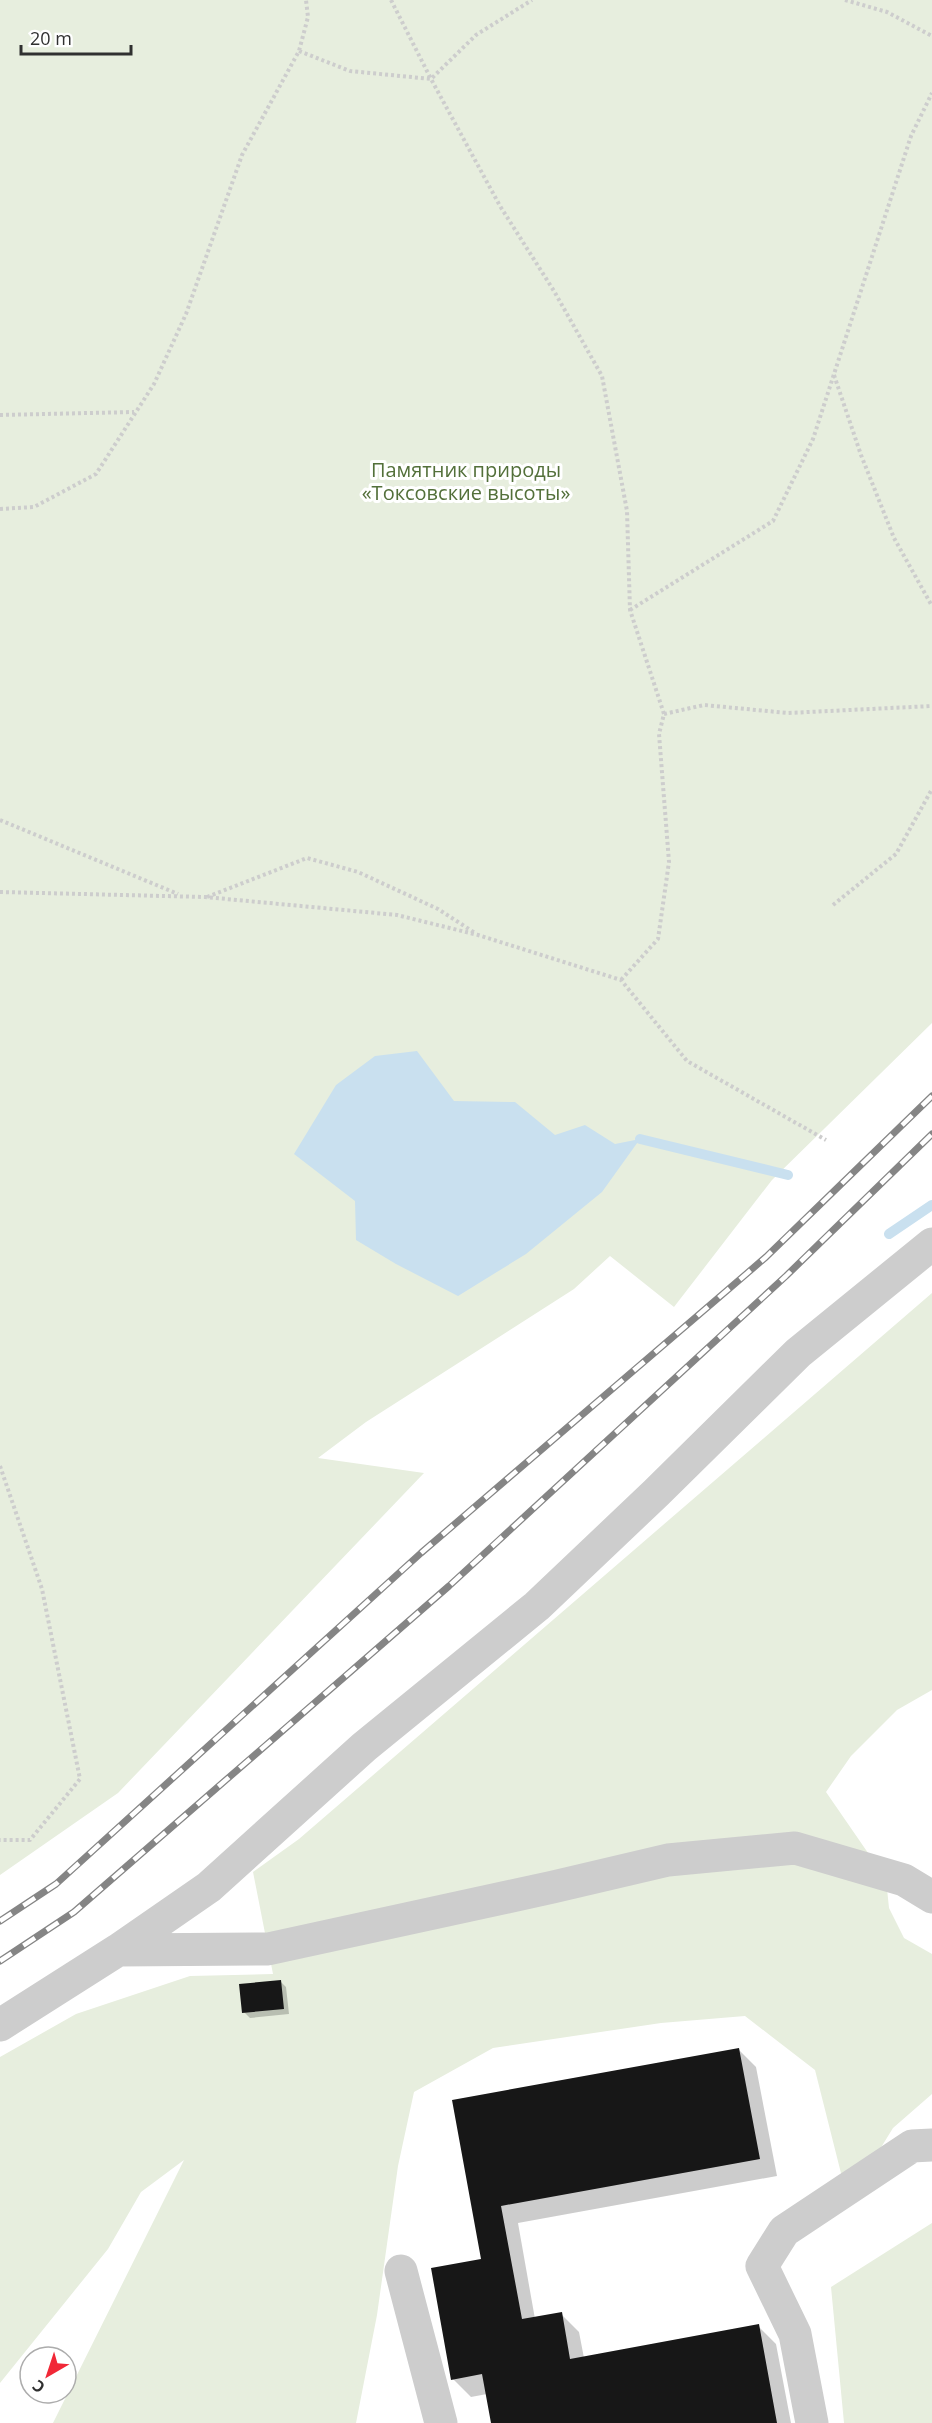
<svg xmlns="http://www.w3.org/2000/svg" width="932" height="2423" font-family="'Open Sans',sans-serif">
<rect width="100%" height="100%" fill="#fff"/>
<path fill="#e7eede" d="M 0,0 L 932,0 L 932,1023 L 772,1180 L 674,1307 L 610,1256 L 574,1289 L 366,1422 L 318,1458 L 424,1473 L 118,1793 L 0,1875 Z
M 932,1293 L 932,1690 L 897,1710 L 851,1756 L 826,1792 L 886,1879 L 889,1908 L 904,1938 L 932,1954 L 932,2094 L 893,2128 L 848,2201 L 815,2070 L 745,2016 L 661,2023 L 493,2048 L 414,2092 L 398,2166 L 377,2315 L 356,2423 L 53,2423 L 184,2160 L 141,2192 L 108,2249 L 0,2383 L 0,2057 L 76,2014 L 190,1976 L 273,1974 L 253,1872 L 299,1839 Z
M 932,2223 L 932,2423 L 844,2423 L 831,2287 Z"/>
<path fill="#c9e0ef" d="M 417,1051 L 454,1101 L 515,1102 L 555,1135 L 585,1125 L 615,1144 L 640,1139 L 602,1192 L 526,1254 L 458,1296 L 396,1264 L 356,1240 L 355,1201 L 294,1154 L 336,1085 L 375,1056 Z"/>
<path fill="#0003" d="M 280,1981 L 286,1987 L 289,2014 L 250,2018 L 244,2012 Z
M 739,2050 L 756,2067 L 777,2176 L 518,2223 L 535,2319 L 561,2314 L 579,2332 L 584,2358 L 758,2326 L 776,2344 L 791,2423 L 492,2423 L 487,2394 L 471,2397 L 453,2379 L 483,2260 L 454,2101 Z"/>
<g fill="none" stroke-linecap="round" stroke-linejoin="round">
<path stroke="#c9e0ef" stroke-width="10" d="M 640,1139 L 788,1175
M 889,1234 L 932,1205"/>
</g>
<path fill="#171717" d="M 281,1980 L 284,2009 L 242,2013 L 239,1984 Z
M 739,2048 L 760,2159 L 501,2206 L 522,2319 L 562,2312 L 570,2359 L 759,2324 L 777,2423 L 491,2423 L 482,2374 L 451,2380 L 431,2268 L 481,2259 L 452,2100 Z"/>
<g fill="none" stroke-linecap="round" stroke-linejoin="round">
<path stroke="#cdcdcd" stroke-width="4" stroke-dasharray="3 3" stroke-linecap="butt" d="M 391,0 L 431,79 L 500,206 L 554,291 L 602,376 L 627,511 L 630,610 L 664,714 L 659,734 L 669,862 L 658,939 L 621,980
M 845,0 L 887,12 L 932,36
M 299,51 L 350,71 L 431,79 L 476,35 L 532,0
M 834,375 L 861,455 L 894,538 L 932,606
M 0,415 L 134,412
M 0,509 L 34,507 L 96,474 L 154,384 L 186,314 L 242,155 L 299,51 L 308,17 L 306,0
M 630,610 L 773,521 L 813,439 L 911,136 L 932,93
M 664,714 L 704,705 L 788,713 L 932,706
M 0,820 L 178,894
M 0,892 L 205,897 L 397,915 L 478,935 L 621,980 L 687,1061 L 826,1140
M 207,897 L 307,858 L 358,872 L 438,909 L 475,933
M 833,905 L 896,854 L 932,789
M 0,1466 L 42,1589 L 80,1779 L 30,1840 L 0,1840"/>
<path stroke="#cdcdcd" stroke-width="33" d="M 118,1950 L 268,1949 L 553,1887 L 668,1860 L 795,1848 L 904,1880 L 932,1897
M 0,2025 L 118,1950 L 209,1887 L 364,1747 L 537,1606 L 656,1493 L 798,1353 L 932,1244
M 401,2271 L 441,2423
M 812,2423 L 795,2334 L 762,2266 L 784,2231 L 912,2146 L 932,2145"/>
<defs>
<path id="rail" d="M 0,1921 L 56,1884 L 421,1553 L 766,1257 L 932,1096
M 0,1961 L 74,1912 L 449,1586 L 786,1276 L 932,1134"/>
</defs>
<use href="#rail" stroke="#858585" stroke-width="7"/>
<use href="#rail" stroke="#fff" stroke-width="4.5" stroke-dasharray="14" stroke-linecap="butt"/>
</g>
<g text-anchor="middle" stroke-width="6" stroke-linejoin="round" paint-order="stroke">
<g font-size="20" fill="#53703a" stroke="#fff">
<text x="466" y="477">Памятник природы<tspan x="466" dy="23">«Токсовские высоты»</tspan></text>
</g>
</g>
<g transform="translate(48 2375) rotate(219)"><circle r="28" fill="#ffffff" stroke="#acacac" stroke-width="1.5"/>
<path d="M0-4.5L10 22L0 15L-10 22Z" fill="#f12837"/>
<text y="-9" font-size="16" font-weight="bold" text-anchor="middle" fill="#303030">С</text>
</g>
<path d="M21 45v9h110v-9" fill="none" stroke="#303030" stroke-width="3"/>
<text x="30" y="45" font-size="18" fill="#303030" stroke="#ffffff" stroke-width="4.5" paint-order="stroke">20 m</text>
</svg>
